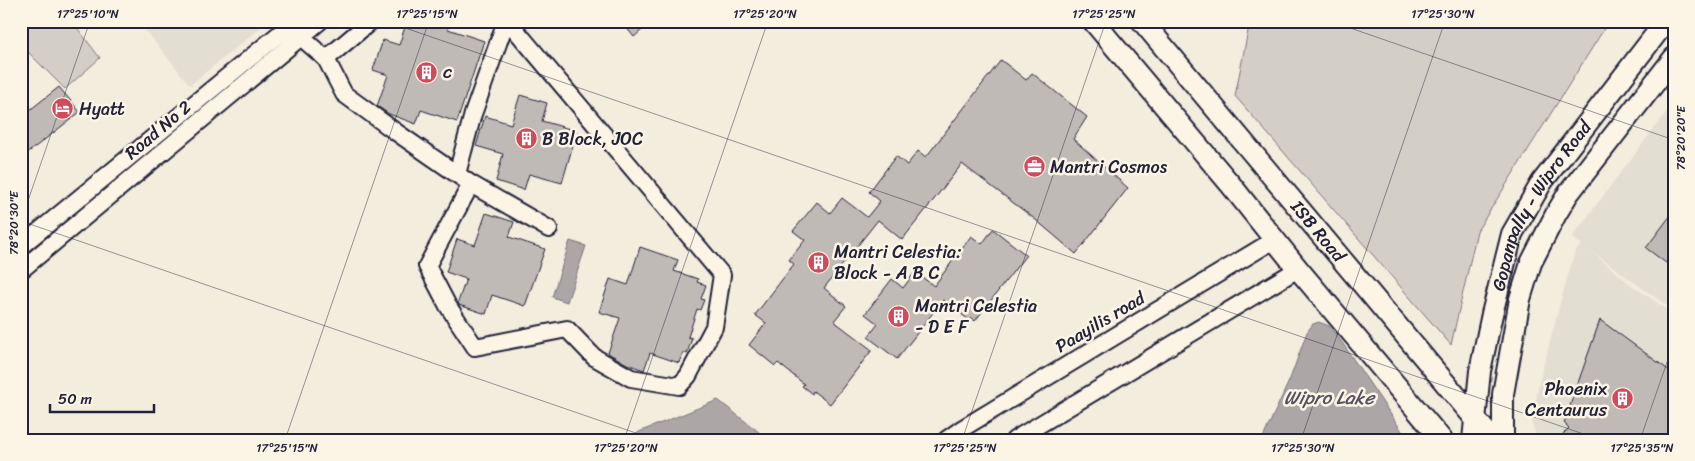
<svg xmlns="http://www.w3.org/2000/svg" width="1695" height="461" font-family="Sriracha,sans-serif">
<rect width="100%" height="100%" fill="#f3edde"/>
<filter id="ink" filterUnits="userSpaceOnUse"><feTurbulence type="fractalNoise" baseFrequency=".02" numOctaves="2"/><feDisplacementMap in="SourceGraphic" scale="10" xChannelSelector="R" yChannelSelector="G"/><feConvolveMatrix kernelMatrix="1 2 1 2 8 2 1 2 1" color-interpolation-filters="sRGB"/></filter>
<g filter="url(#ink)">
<path fill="#e3ded2" d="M 138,21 L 269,21 L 190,85 Z
M 1674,102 L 1674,311 L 1591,251 L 1630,284 L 1674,314 L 1674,440 L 1537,440 L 1532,423 L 1539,383 L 1562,296 L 1575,251 L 1582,245 L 1572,237 Z"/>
<path fill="#d4cfc6" stroke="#7b7880" d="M 21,21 L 72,21 L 100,58 L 65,89 L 21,45 Z
M 1250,21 L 1609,21 L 1477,231 L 1451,345 L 1235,96 Z"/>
<path fill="#aca7a6" stroke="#75727b" d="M 570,241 L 586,246 L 567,302 L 552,297 Z
M 1319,322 L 1329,326 L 1341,341 L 1408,440 L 1262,440 L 1290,379 L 1307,332 L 1313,324 Z
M 718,400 L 769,440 L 630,440 L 639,432 Z"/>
<path fill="#bfbab6" stroke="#22223b" d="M 407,21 L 451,21 L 448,29 L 484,41 L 457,122 L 421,110 L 416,124 L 389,114 L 377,106 L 388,75 L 373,70 L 383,40 L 399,45 Z
M 621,21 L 652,21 L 634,37 Z
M 1001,60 L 1026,80 L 1032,73 L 1087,117 L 1073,139 L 1128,188 L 1076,254 L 1036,220 L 962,164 L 902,240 L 878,220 L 824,288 L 846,306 L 834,321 L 872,350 L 830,404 L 813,391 L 812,394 L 802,386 L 804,384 L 778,363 L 775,366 L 749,345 L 766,323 L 755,315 L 794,264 L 789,260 L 805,240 L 793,231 L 817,202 L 830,213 L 842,198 L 867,217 L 880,201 L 869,192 L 896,156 L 907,165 L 918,151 L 926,157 Z
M 59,87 L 80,112 L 21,158 L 21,117 Z
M 520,95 L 547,103 L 542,121 L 577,131 L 562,183 L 529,174 L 524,190 L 496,181 L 503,154 L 476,146 L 485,116 L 511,124 Z
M 1674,211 L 1674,269 L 1646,248 Z
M 486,213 L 514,222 L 509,237 L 545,249 L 525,306 L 492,295 L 486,314 L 459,305 L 458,302 L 466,279 L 446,272 L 457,239 L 475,245 Z
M 993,229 L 1026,255 L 975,321 L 971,318 L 969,320 L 943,300 L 897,359 L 868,337 L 878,324 L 865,314 L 892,279 L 903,288 L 915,272 L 934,286 L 971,236 L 982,244 Z
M 640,247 L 678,260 L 674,271 L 698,279 L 697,282 L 706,285 L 701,299 L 704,300 L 700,310 L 697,309 L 688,337 L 692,338 L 687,354 L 683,352 L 679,363 L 650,353 L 644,370 L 627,364 L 608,353 L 620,318 L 599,312 L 610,279 L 628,285 Z
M 1600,320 L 1674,374 L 1674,440 L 1557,440 L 1569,428 L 1564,423 Z"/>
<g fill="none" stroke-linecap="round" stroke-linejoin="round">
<defs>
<path id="minor" d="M 301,37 L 326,59 L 344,94 L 396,132 L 471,184 L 427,266 L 448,306 L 475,347 L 567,329 L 594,357 L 631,378 L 679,386 L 688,376 L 714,327 L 722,275 L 508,21
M 326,59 L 371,21
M 457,174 L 473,114 L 506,21
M 471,184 L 549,229
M 21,246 L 295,21
M 21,270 L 320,21
M 946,440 L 963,428 L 1274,240
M 1014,440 L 1298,269"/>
<g id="major">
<path d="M 1093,21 L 1231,185 L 1298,269 L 1442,440"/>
<path id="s1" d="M 1142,21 L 1493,440"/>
<path id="s2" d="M 1473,440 L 1480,371 L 1492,314 L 1512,234 L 1542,182 L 1666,21"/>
<path d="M 1503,440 L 1503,394 L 1520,299 L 1531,263 L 1556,214 L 1568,194 L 1674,58"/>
</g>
</defs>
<use href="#minor" stroke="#22223b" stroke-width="20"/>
<use href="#major" stroke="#22223b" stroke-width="24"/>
<use href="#minor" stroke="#fcf5e5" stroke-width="16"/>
<use href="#major" stroke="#fcf5e5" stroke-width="20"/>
</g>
</g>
<path fill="none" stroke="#22223b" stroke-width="1" stroke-opacity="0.45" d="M 385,21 L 1601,440M 1330,21 L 1674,140M 21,221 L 656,440M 21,221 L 90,21M 285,440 L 429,21M 624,440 L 768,21M 962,440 L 1106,21M 1301,440 L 1445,21M 1640,440 L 1674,342"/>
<defs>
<symbol id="building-disc" viewBox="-11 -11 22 22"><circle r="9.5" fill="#d1495b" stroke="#fcf5e5"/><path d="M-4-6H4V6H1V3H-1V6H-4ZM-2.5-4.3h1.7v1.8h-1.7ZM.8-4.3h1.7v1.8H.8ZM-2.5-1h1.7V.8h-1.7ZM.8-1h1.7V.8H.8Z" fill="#fff"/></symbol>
<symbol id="hotel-disc" viewBox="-11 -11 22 22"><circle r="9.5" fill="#d1495b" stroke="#fcf5e5"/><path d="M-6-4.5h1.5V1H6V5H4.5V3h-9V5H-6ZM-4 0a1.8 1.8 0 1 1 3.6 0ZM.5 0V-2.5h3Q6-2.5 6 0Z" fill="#fff"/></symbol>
<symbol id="office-disc" viewBox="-11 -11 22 22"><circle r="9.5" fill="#d1495b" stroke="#fcf5e5"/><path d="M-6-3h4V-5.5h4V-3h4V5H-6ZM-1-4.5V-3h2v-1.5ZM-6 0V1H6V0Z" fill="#fff"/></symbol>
</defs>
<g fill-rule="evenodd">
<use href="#building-disc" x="414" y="60" width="25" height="25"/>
<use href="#hotel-disc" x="50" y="96" width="25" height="25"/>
<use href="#building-disc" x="514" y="126" width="25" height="25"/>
<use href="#office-disc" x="1022" y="154" width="25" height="25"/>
<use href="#building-disc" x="806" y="250" width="25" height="25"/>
<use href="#building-disc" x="886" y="304" width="25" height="25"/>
<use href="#building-disc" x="1610" y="386" width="25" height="25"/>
</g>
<g text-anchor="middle" stroke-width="5" stroke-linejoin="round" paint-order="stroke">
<g font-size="18" fill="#22223b" stroke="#fcf5e5" text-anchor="start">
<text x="443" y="78">c</text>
<text x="79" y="115">Hyatt</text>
<text x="542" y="145">B Block, JOC</text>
<text x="1050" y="173">Mantri Cosmos</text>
<text x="834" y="258">Mantri Celestia:<tspan x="834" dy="21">Block - A B C</tspan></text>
<text x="915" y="312">Mantri Celestia<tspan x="915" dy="21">- D E F</tspan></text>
<text x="1607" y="395" text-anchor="end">Phoenix<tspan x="1607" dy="21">Centaurus</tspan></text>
</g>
<g font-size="18" fill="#22223b" stroke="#fcf5e5">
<text transform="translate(158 130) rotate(-40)" y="6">Road No 2</text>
<text dy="6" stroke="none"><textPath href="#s2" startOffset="248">Gopanpally - Wipro Road</textPath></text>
<text dy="6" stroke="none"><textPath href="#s1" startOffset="274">ISB Road</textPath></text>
<text transform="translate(1100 322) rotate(-31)" y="6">Paayilis road</text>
</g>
<g font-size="19" font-style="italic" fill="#525160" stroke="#fcf5e5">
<text x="1329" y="404">Wipro Lake</text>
</g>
</g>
<rect width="1695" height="461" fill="none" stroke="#fcf5e5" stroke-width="55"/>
<path d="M50 404v8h104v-8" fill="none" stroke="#22223b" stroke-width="2.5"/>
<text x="58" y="404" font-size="15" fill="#22223b" stroke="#fcf5e5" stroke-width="4" paint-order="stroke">50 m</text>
<rect x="28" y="28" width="1640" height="406" fill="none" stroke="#22223b" stroke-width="2"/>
<g font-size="12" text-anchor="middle" fill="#22223b">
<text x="88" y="18">17°25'10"N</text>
<text x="427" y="18">17°25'15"N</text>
<text x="765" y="18">17°25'20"N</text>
<text x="1104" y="18">17°25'25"N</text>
<text x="1443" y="18">17°25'30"N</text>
<text transform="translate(1681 138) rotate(-90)" y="4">78°20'20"E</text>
<text transform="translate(14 223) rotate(-90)" y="4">78°20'30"E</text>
<text x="287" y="452">17°25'15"N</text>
<text x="626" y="452">17°25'20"N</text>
<text x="965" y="452">17°25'25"N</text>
<text x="1303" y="452">17°25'30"N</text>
<text x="1642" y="452">17°25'35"N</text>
</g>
</svg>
